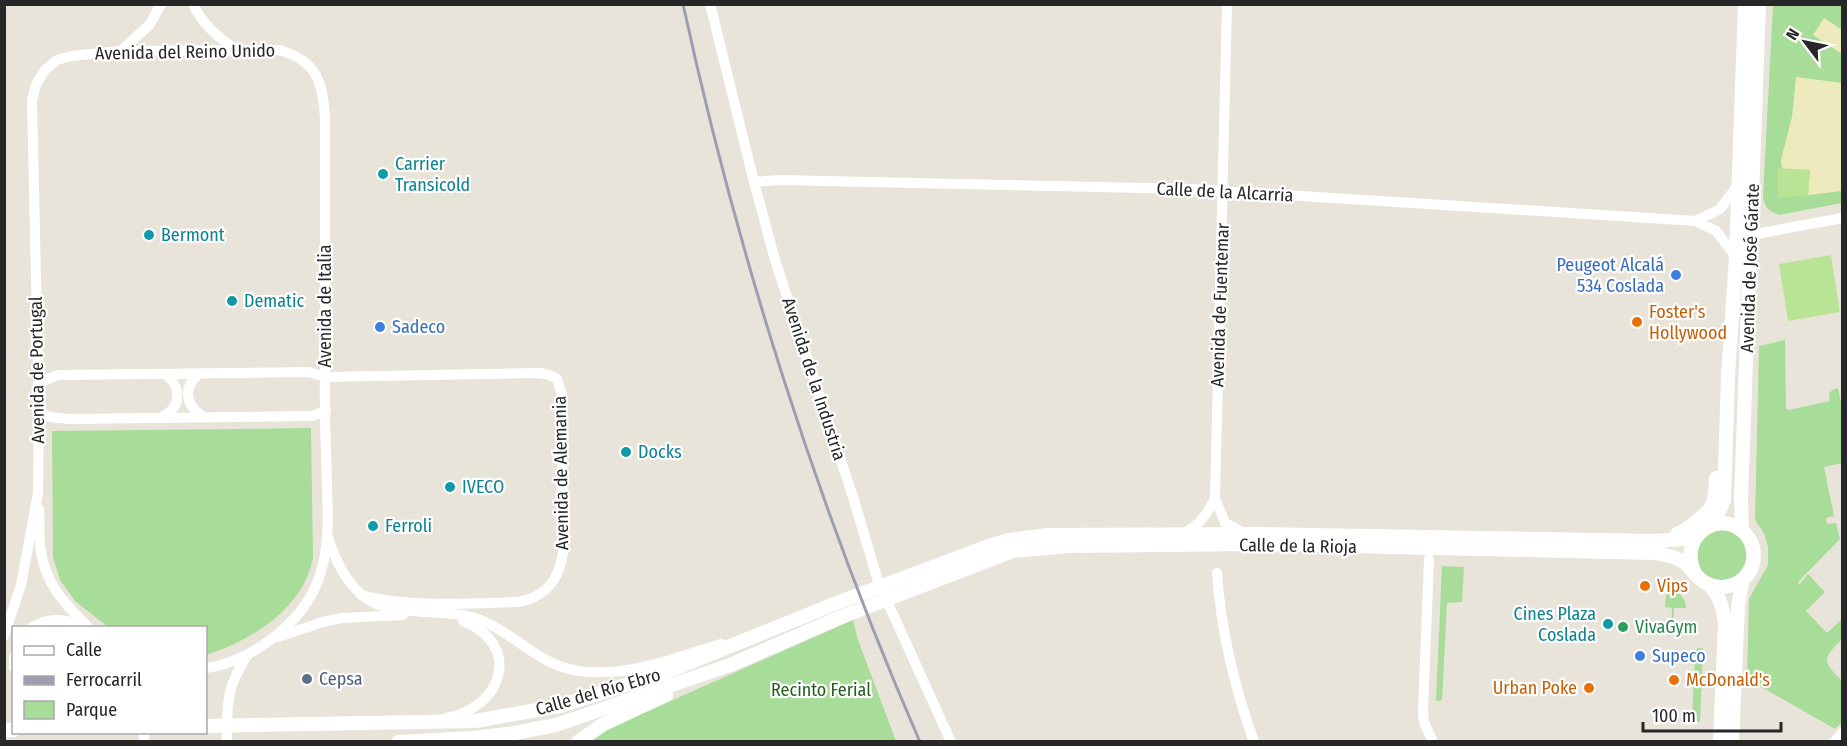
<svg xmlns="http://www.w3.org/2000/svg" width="1847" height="746" font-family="'Fira Sans Condensed',sans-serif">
<rect width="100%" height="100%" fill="#e9e4d9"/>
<path fill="#a8dd99" d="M 1773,5 L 1842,5 L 1842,203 L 1779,215 C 1769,211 1764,207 1763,196 Z
M 1785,340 L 1786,408 L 1789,410 L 1830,401 L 1829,393 L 1834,389 L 1838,388 L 1842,407 L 1842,463 L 1824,467 L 1834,516 L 1826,518 L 1827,524 L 1836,523 L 1840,539 L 1798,582 L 1799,585 L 1808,574 L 1825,592 L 1806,611 L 1827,633 L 1842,619 L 1842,639 C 1822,660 1822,660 1842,681 L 1842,722 L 1835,729 L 1747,679 L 1749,599 L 1768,565 L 1768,546 L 1764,533 L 1755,520 L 1759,346 Z
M 311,428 L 313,558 C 303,609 252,640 206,655 L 206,628 L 108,627 L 75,601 L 60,580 L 53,557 L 52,431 Z
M1696 555a25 25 0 1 1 50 0a25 25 0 1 1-50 0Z
M 1442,566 L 1464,567 L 1462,602 L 1447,603 L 1442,700 L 1436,701 Z
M 1671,590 C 1680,592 1686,599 1686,608 L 1674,608 L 1673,632 L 1671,631 L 1672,608 L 1665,607 L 1666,594 Z
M 853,620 L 858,640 L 896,741 L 590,742 L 601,733 L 630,719 Z
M 1698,648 L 1703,648 L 1700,722 L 1692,721 L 1695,651 Z"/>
<path fill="#edebbe" d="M 1824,18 L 1842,30 L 1842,54 L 1813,35 Z
M 1796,77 L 1842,83 L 1842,191 L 1808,195 L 1810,170 L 1782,169 L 1781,160 L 1792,117 Z"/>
<path fill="#b9e495" d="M 1778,168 L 1810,170 L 1808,195 L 1778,198 Z
M 1831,255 L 1840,312 L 1788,321 L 1779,264 Z"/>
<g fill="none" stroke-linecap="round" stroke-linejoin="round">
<path stroke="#fff" stroke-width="10" d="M 193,4 C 202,24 218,37 235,49
M 710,4 L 754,182 L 775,260 L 853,497 L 878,581 L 951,742
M 1227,4 L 1215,498 L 1225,523 L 1244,533
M 121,51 L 150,24 L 161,4
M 754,182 L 779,180 L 1191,189 L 1696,221 L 1716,231 L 1736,257
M 1696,221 L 1720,209 L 1738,185
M 1751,235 L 1842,218
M 200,373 C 182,387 185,406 204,417
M 38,383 L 58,375 L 309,372 L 325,377 L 540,373 L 549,375 L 557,379 L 562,395 L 563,553 C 560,572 553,588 534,597 C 521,604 504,602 489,603 C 447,604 403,606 361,595
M 39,412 L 50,417 L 69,419 L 312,416 L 326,411
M 161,417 C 182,409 182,386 165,374
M 39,509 C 40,521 39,534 40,546 C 45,584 62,601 89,628
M 1182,534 C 1199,526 1207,515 1215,498
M 329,540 C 337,565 349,589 372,602 C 399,617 444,608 475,618 C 517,632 539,670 589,672 C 634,675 678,657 721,644
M 1429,559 L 1423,711 L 1424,722 L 1433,742
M 1217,573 C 1221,631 1234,686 1254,742
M 31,628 C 49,616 66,619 85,627
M 4,636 L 21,585 L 38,493 L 39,412 L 32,100 L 36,85 L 44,71 L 57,60 L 71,56 L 121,51 L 279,50 C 318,61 322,82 325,117 C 325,204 325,290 325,376 C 324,412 326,449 327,485 C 328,519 330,551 317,583 C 300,625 250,662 206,668
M 278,637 L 323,622 L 342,618 L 403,615
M 14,657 L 14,667
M 446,718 C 503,708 523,645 463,621
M 144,732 L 144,742
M 227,742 C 227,702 226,688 248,654
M 1834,742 L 1842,733"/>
<path stroke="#fff" stroke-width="14" d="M 1709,526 L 1718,514 L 1724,500 L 1728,376 L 1736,257 L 1745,4
M 1742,531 L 1741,499 L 1759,4
M 1677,534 C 1685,531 1691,526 1698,520 C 1715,507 1715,500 1716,478
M 1710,585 C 1720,597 1723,608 1725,623 L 1720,742
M 206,726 L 475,721 L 560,706 L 664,673 L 834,604 L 986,547 L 1009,540 L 1048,535 L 1257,534 L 1654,541 L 1685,539 L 1700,532
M 4,730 L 14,730
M 398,742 L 472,738 L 514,733 L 556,725 L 730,665 L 841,617 L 1013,551 L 1069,546 L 1257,544 L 1656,553 C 1665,555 1674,556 1682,561 C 1691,567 1696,578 1706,583 C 1722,592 1745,585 1752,567 C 1755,558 1754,548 1750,540 C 1728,504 1677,532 1694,571
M 578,742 L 602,725 L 666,695
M 1732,742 L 1738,606 L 1743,579"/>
<path stroke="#9d9eb1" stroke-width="3" d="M 683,4 C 737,253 818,508 920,742"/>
</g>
<g fill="#0f9aa8" stroke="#fff" stroke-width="2">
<circle cx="383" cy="174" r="6"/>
<circle cx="149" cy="235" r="6"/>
<circle cx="232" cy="301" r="6"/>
<circle cx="626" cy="452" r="6"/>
<circle cx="450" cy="487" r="6"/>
<circle cx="373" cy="526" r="6"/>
<circle cx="1608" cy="624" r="6"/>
</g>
<g fill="#3f7fe0" stroke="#fff" stroke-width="2">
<circle cx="1676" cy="275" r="6"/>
<circle cx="380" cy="327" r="6"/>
<circle cx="1640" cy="656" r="6"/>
</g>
<g fill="#e8710a" stroke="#fff" stroke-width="2">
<circle cx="1637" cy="322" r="6"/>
<circle cx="1645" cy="586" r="6"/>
<circle cx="1674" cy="680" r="6"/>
<circle cx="1589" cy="688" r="6"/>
</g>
<circle fill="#2e9e5b" stroke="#fff" stroke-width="2" cx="1623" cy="627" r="6"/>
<circle fill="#5c6f8a" stroke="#fff" stroke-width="2" cx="307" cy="679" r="6"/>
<g text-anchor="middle" stroke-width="4.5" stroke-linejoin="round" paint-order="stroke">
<g font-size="18" fill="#272727" stroke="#fff">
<text transform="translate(185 52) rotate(-1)" y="6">Avenida del Reino Unido</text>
<text transform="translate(1225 192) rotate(3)" y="6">Calle de la Alcarria</text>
<text transform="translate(1750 268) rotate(-88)" y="6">Avenida de José Gárate</text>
<text transform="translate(1220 305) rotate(-88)" y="6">Avenida de Fuentemar</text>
<text transform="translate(325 306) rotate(-90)" y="6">Avenida de Italia</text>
<text transform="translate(37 370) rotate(-91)" y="6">Avenida de Portugal</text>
<text transform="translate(814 379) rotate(72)" y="6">Avenida de la Industria</text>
<text transform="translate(561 473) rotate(-91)" y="6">Avenida de Alemania</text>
<text transform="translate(1298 546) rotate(1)" y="6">Calle de la Rioja</text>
<text transform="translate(598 692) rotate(-16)" y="6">Calle del Río Ebro</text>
</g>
<g font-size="18" fill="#0d838f" stroke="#fff" text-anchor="start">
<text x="395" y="170">Carrier<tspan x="395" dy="21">Transicold</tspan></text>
<text x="161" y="241">Bermont</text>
<text x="244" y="307">Dematic</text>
<text x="638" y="458">Docks</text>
<text x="462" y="493">IVECO</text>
<text x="385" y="532">Ferroli</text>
<text x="1596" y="620" text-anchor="end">Cines Plaza<tspan x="1596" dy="21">Coslada</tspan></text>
</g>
<g font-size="18" fill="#366cbe" stroke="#fff" text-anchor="start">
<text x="1664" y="271" text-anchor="end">Peugeot Alcalá<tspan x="1664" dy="21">534 Coslada</tspan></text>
<text x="392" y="333">Sadeco</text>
<text x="1652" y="662">Supeco</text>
</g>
<g font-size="18" fill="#c56008" stroke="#fff" text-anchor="start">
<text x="1649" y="318">Foster's<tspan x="1649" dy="21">Hollywood</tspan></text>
<text x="1657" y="592">Vips</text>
<text x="1686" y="686">McDonald's</text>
<text x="1577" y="694" text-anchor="end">Urban Poke</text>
</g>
<g font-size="18" fill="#27864d" stroke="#fff" text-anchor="start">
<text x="1635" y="633">VivaGym</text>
</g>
<g font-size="18" fill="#4e5e75" stroke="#fff" text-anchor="start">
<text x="319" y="685">Cepsa</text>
</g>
<g font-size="18" fill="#235e1d" stroke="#fff">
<text x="821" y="696">Recinto Ferial</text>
</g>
</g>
<rect width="1847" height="746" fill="none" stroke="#272727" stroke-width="12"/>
<rect x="12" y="626" width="195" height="108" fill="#ffffff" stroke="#a9a9a9" stroke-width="1.5"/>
<rect x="24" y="646" width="30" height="9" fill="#ffffff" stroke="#a9a9a9" stroke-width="1.5"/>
<text x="66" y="656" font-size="18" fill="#272727">Calle</text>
<rect x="24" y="676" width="30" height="9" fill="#9d9eb1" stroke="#a9a9a9" stroke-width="1.5"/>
<text x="66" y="686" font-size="18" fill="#272727">Ferrocarril</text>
<rect x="24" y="701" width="30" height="18" fill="#a8dd99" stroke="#a9a9a9" stroke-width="1.5"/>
<text x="66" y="716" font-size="18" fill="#272727">Parque</text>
<g transform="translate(1805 42) rotate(302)" stroke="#ffffff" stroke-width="4.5" paint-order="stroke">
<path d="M0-4.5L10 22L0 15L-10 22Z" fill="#272727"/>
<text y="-9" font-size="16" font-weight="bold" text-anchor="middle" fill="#272727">N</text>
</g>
<path d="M1643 722v9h138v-9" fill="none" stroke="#272727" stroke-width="3"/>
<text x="1652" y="722" font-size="18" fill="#272727" stroke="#ffffff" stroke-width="4.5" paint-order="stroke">100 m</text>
</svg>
